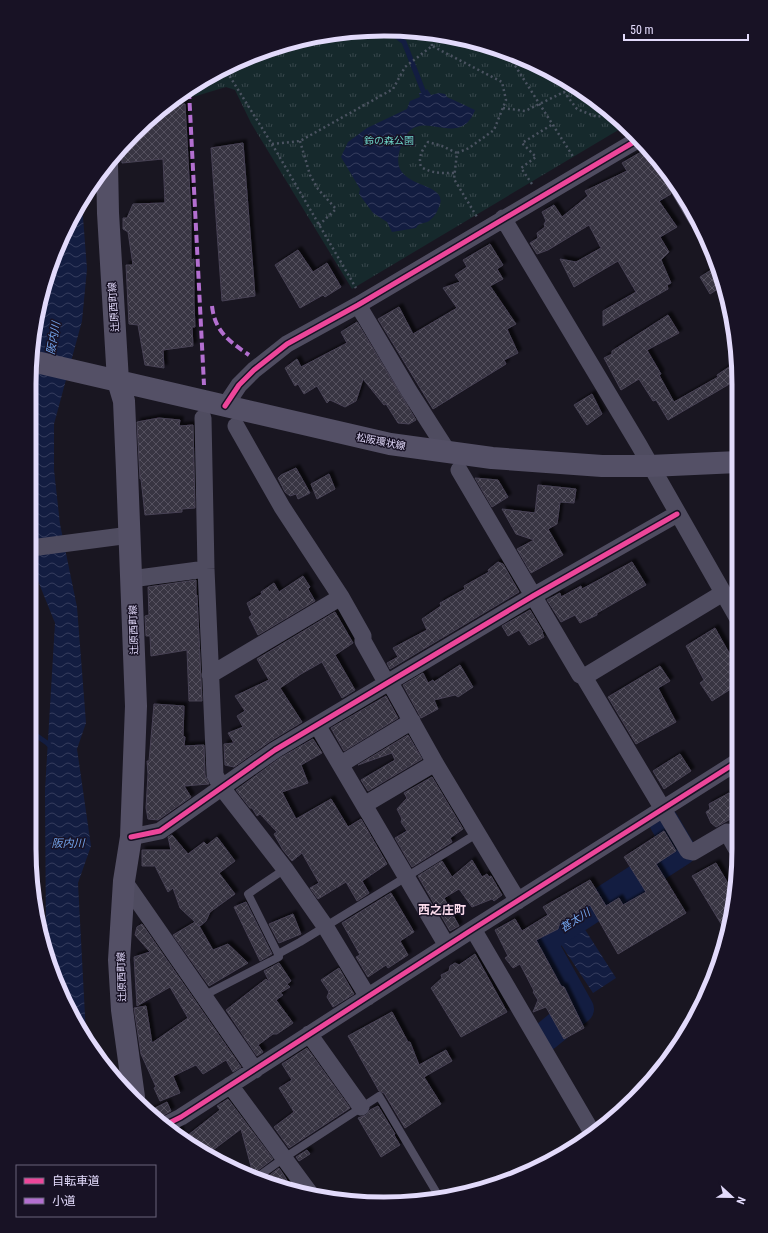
<svg xmlns="http://www.w3.org/2000/svg" width="768" height="1233" font-family="'Roboto Condensed','Noto Sans JP',sans-serif">
<defs>
<pattern id="park-tufts" width="24" height="20" patternUnits="userSpaceOnUse"><rect width="24" height="20" fill="#16292c"/><path d="M3 7l-1-3M5 7V3M7 7l1-3M15 17l-1-3M17 17v-4M19 17l1-3" fill="none" stroke="#38474c"/></pattern>
<pattern id="water-waves" width="16" height="10" patternUnits="userSpaceOnUse"><rect width="16" height="10" fill="#131d41"/><path d="M0 5q4-4 8 0t8 0" fill="none" stroke="#353d5d"/></pattern>
<pattern id="building-cross-hatch" width="8" height="8" patternUnits="userSpaceOnUse"><rect width="8" height="8" fill="#393442"/><path d="M0 0l8 8M0 8l8-8" fill="none" stroke="#55515e"/></pattern>
<filter id="shadow"><feDropShadow dx="3.5" dy="-3.5" stdDeviation="1" flood-color="#0009"/></filter>
</defs>
<rect width="100%" height="100%" fill="#191621"/>
<path fill="url(#park-tufts)" d="M 407,30 L 476,41 L 541,66 L 600,102 L 625,126 L 352,289 L 251,123 L 235,90 L 226,87 L 196,96 L 176,98 L 206,77 L 270,48 L 337,32 Z"/>
<path fill="url(#water-waves)" d="M 427,89 L 431,95 L 439,93 L 445,94 L 447,97 L 475,110 C 460,150 422,108 406,136 C 373,196 456,175 438,209 C 437,213 432,219 429,221 C 424,224 419,222 416,228 L 392,232 L 387,222 L 373,213 L 359,194 L 360,189 L 341,157 L 348,142 L 367,128 L 407,109 L 410,101 L 420,97 L 419,93 L 424,93 Z
M 82,204 L 87,269 L 82,321 L 54,424 L 54,470 L 60,524 L 77,607 L 86,723 L 77,749 L 91,846 L 78,883 L 86,1035 L 48,963 L 46,944 L 45,790 L 55,623 L 36,576 L 31,546 L 32,338 L 56,248 Z
M 584,928 L 616,978 L 593,993 L 560,943 Z"/>
<g fill="none" stroke-linecap="round" stroke-linejoin="round">
<path stroke="#131d41" stroke-width="5" d="M 388,30 L 404,42 L 424,93
M 30,731 L 47,743 L 51,747"/>
<path stroke="#131d41" stroke-width="30" d="M 546,1036 L 579,1009 L 541,941 L 681,851 L 664,822"/>
</g>
<path fill="url(#building-cross-hatch)" stroke="#474254" filter="url(#shadow)" d="M 185,104 L 191,214 L 191,260 L 194,259 L 194,302 L 195,327 L 192,327 L 193,346 L 163,350 L 164,368 L 145,365 L 138,325 L 129,324 L 126,265 L 133,265 L 128,232 L 123,229 L 123,218 L 127,218 L 133,204 L 165,203 L 163,159 L 122,163 L 121,148 L 150,117 L 166,105 Z
M 243,143 L 255,296 L 222,301 L 211,148 Z
M 648,148 L 671,188 L 671,194 L 659,201 L 677,227 L 660,237 L 669,252 L 661,260 L 671,283 L 667,285 L 668,289 L 603,326 L 603,311 L 636,292 L 618,261 L 574,287 L 560,259 L 576,262 L 601,248 L 589,225 L 548,250 L 537,254 L 530,243 L 538,238 L 537,233 L 545,227 L 544,224 L 546,221 L 542,212 L 554,205 L 562,217 L 588,196 L 585,191 L 627,171 L 622,163 Z
M 490,244 L 503,265 L 497,269 L 503,279 L 490,286 L 516,324 L 507,329 L 518,353 L 504,360 L 506,364 L 498,369 L 433,409 L 378,319 L 399,307 L 413,334 L 457,308 L 443,288 L 460,282 L 455,275 L 467,267 L 463,260 Z
M 298,250 L 313,272 L 327,263 L 341,287 L 325,297 L 323,295 L 300,308 L 275,265 Z
M 716,267 L 724,285 L 710,294 L 700,277 Z
M 668,315 L 679,333 L 647,350 L 661,374 L 659,375 L 674,402 L 718,377 L 717,375 L 738,361 L 738,379 L 668,420 L 656,400 L 653,401 L 639,379 L 621,390 L 604,358 L 612,354 L 612,351 Z
M 357,322 L 416,420 L 409,424 L 398,423 L 386,404 L 384,405 L 363,379 L 356,401 L 345,407 L 330,400 L 327,403 L 317,386 L 304,394 L 298,384 L 295,386 L 285,368 L 297,359 L 301,367 L 347,343 L 341,332 Z
M 592,394 L 602,414 L 587,425 L 574,405 Z
M 159,418 L 180,420 L 179,426 L 193,425 L 195,508 L 182,509 L 182,512 L 145,515 L 141,479 L 140,479 L 137,422 Z
M 296,468 L 310,493 L 298,499 L 296,494 L 290,496 L 285,492 L 278,478 L 281,475 Z
M 329,474 L 335,489 L 317,499 L 311,484 Z
M 475,478 L 498,480 L 508,497 L 492,507 Z
M 538,485 L 576,489 L 574,503 L 560,502 L 557,524 L 548,529 L 563,555 L 531,573 L 517,549 L 534,540 L 516,534 L 502,509 L 535,513 Z
M 498,562 L 503,564 L 519,592 L 390,669 L 387,663 L 398,657 L 393,648 L 427,630 L 422,619 L 441,606 L 440,603 L 465,589 L 464,586 L 489,572 L 488,570 Z
M 632,562 L 646,585 L 597,613 L 597,615 L 580,623 L 575,615 L 561,622 L 547,600 L 560,593 L 561,597 L 581,586 L 582,589 Z
M 303,576 L 310,587 L 308,589 L 315,601 L 258,635 L 249,617 L 252,615 L 247,603 L 262,594 L 261,592 L 274,583 L 279,592 Z
M 196,580 L 196,595 L 197,595 L 202,701 L 189,701 L 187,650 L 151,656 L 150,636 L 146,636 L 145,616 L 149,615 L 148,587 Z
M 530,610 L 543,632 L 542,632 L 544,637 L 529,645 L 519,630 L 508,636 L 502,626 Z
M 335,612 L 353,643 L 335,655 L 355,690 L 342,698 L 322,662 L 301,674 L 280,688 L 302,722 L 269,742 L 234,767 L 225,765 L 224,744 L 234,743 L 228,733 L 243,727 L 237,716 L 245,711 L 235,696 L 269,680 L 257,659 Z
M 715,628 L 737,667 L 737,685 L 712,701 L 700,683 L 704,680 L 686,646 Z
M 460,665 L 473,687 L 458,697 L 455,695 L 434,700 L 438,709 L 421,718 L 403,685 L 423,673 L 428,683 L 433,680 L 434,682 Z
M 660,666 L 670,681 L 658,688 L 676,722 L 636,744 L 608,697 Z
M 386,696 L 398,718 L 344,751 L 331,728 Z
M 154,704 L 184,706 L 183,736 L 185,737 L 184,746 L 204,745 L 205,775 L 209,784 L 184,786 L 191,797 L 158,820 L 148,819 L 146,808 L 148,774 L 147,761 L 149,761 Z
M 408,735 L 422,759 L 368,791 L 361,780 L 395,760 L 392,753 L 358,765 Z
M 313,739 L 322,753 L 301,765 L 308,783 L 282,792 L 296,819 L 331,799 L 348,827 L 361,819 L 387,864 L 362,881 L 369,893 L 357,901 L 346,882 L 318,899 L 310,888 L 319,883 L 302,853 L 292,861 L 283,850 L 274,834 L 277,832 L 260,814 L 257,816 L 252,808 L 250,808 L 236,790 L 280,758 Z
M 680,754 L 691,771 L 664,789 L 653,771 Z
M 432,777 L 463,829 L 450,838 L 452,842 L 412,867 L 395,838 L 407,831 L 401,822 L 402,819 L 397,809 L 407,798 L 404,793 Z
M 729,793 L 736,800 L 736,816 L 716,827 L 711,823 L 706,812 L 710,809 L 709,804 Z
M 664,831 L 676,851 L 656,864 L 686,913 L 618,954 L 590,905 L 559,925 L 558,929 L 536,940 L 561,986 L 564,987 L 584,1028 L 564,1039 L 546,1007 L 533,1012 L 538,1000 L 533,992 L 534,991 L 520,964 L 513,968 L 505,958 L 508,956 L 495,930 L 515,919 L 522,931 L 548,915 L 543,907 L 590,880 L 606,906 L 619,898 L 623,905 L 646,892 L 624,857 Z
M 172,835 L 188,854 L 204,842 L 207,845 L 217,837 L 235,861 L 219,873 L 235,894 L 210,912 L 206,921 L 200,926 L 198,924 L 213,950 L 228,944 L 248,963 L 209,986 L 173,935 L 195,922 L 180,908 L 173,888 L 168,892 L 155,866 L 142,866 L 142,850 L 171,850 L 168,837 Z
M 472,860 L 482,877 L 487,874 L 489,877 L 491,876 L 502,895 L 494,901 L 492,899 L 472,907 L 459,889 L 444,898 L 459,926 L 450,931 L 418,876 L 442,861 L 452,877 Z
M 716,863 L 736,897 L 726,932 L 692,876 Z
M 391,893 L 414,932 L 400,941 L 408,955 L 388,968 L 386,965 L 368,977 L 356,957 L 360,955 L 342,923 Z
M 246,902 L 272,954 L 260,961 L 234,907 Z
M 293,914 L 301,934 L 279,943 L 269,924 Z
M 142,924 L 241,1067 L 233,1072 L 226,1060 L 203,1074 L 196,1065 L 173,1076 L 180,1093 L 160,1101 L 154,1088 L 156,1087 L 141,1054 L 134,1008 L 146,1006 L 152,1043 L 188,1018 L 170,987 L 137,1006 L 134,957 L 150,952 L 135,935 L 137,927 Z
M 475,954 L 507,1012 L 461,1037 L 431,988 L 442,978 L 441,975 L 449,971 L 450,966 L 455,963 L 459,965 Z
M 279,963 L 291,981 L 287,984 L 290,987 L 280,993 L 283,995 L 276,1000 L 293,1023 L 277,1034 L 273,1034 L 258,1045 L 263,1052 L 257,1056 L 226,1010 L 266,979 L 270,983 L 264,971 Z
M 339,968 L 354,994 L 333,1007 L 327,997 L 329,992 L 321,980 Z
M 392,1012 L 408,1042 L 410,1042 L 419,1065 L 446,1050 L 452,1061 L 424,1077 L 441,1104 L 405,1128 L 384,1093 L 379,1091 L 348,1036 Z
M 307,1048 L 350,1108 L 289,1148 L 274,1127 L 294,1112 L 279,1088 L 292,1080 L 282,1064 Z
M 228,1099 L 273,1159 L 253,1174 L 241,1129 L 209,1153 L 172,1133 L 179,1129 L 183,1139 L 220,1110 L 217,1106 Z
M 167,1102 L 171,1111 L 156,1119 L 149,1111 Z
M 378,1106 L 395,1134 L 394,1135 L 400,1145 L 381,1157 L 358,1118 L 366,1115 L 370,1110 Z
M 307,1150 L 310,1154 L 299,1161 L 296,1157 Z
M 279,1168 L 285,1177 L 292,1189 L 270,1185 L 262,1181 Z"/>
<g fill="none" stroke-linecap="round" stroke-linejoin="round">
<path stroke="#4b5361" stroke-width="2.5" stroke-dasharray="2 3" stroke-linecap="butt" d="M 431,34 L 432,46
M 268,49 L 343,36 L 358,31
M 507,53 L 574,158
M 227,72 L 272,144 L 356,288
M 201,84 L 227,72 L 234,64
M 186,91 L 201,84 L 200,81
M 503,108 L 525,111 L 564,92 L 577,109 L 597,117 L 612,113
M 300,141 L 310,175 L 318,189 L 336,209 L 319,225
M 272,144 L 300,141 L 393,89 L 405,67 L 432,46 L 502,82 L 506,100 L 494,130 L 469,148 L 457,153 L 454,179 L 477,217
M 454,173 C 441,173 434,174 421,167 C 418,157 422,150 428,142 L 442,146 L 457,153
M 532,184 L 521,168 L 536,157 L 522,143 L 553,124"/>
<path stroke="#4f4c60" stroke-width="8" d="M 278,954 L 248,894 L 285,869
M 203,996 L 279,957 L 278,954 L 300,942 L 478,833
M 256,1178 L 284,1158 L 379,1096 L 438,1195"/>
<path stroke="#4f4c60" stroke-width="17" d="M 680,191 L 697,220
M 503,218 L 639,445 L 737,617
M 358,305 L 409,391 L 448,452
M 225,406 L 239,385 L 254,370 L 287,344 L 358,305 L 639,139
M 203,418 L 206,569 L 215,775 L 222,788 L 285,869 L 325,926 L 368,997
M 236,426 L 282,507 L 341,597 L 363,636 L 363,641 L 386,682
M 459,470 L 580,675 L 584,677 L 688,851 L 693,852 L 727,832 L 736,848
M 31,548 L 130,535
M 131,579 L 206,569
M 210,675 L 341,597
M 584,677 L 723,593
M 389,681 L 435,763 L 518,901
M 317,725 L 447,946
M 341,764 L 412,721
M 364,805 L 435,763
M 131,837 L 160,831 L 275,750 L 533,596 L 677,514
M 124,881 L 255,1070
M 473,929 L 593,1134
M 309,1034 L 361,1107
M 230,1085 L 309,1192
M 163,1126 L 181,1117 L 473,929 L 737,762"/>
<path stroke="#545066" stroke-width="22" d="M 107,163 L 108,213 L 118,381 L 124,401 L 127,471 L 136,706 L 131,837 L 124,881 L 119,960 L 122,1010 L 134,1097
M 32,361 L 390,444 L 492,458 L 602,466 L 650,466 L 738,462"/>
<path stroke="#b36fd0" stroke-width="4" stroke-dasharray="8 4" stroke-linecap="butt" d="M 189,91 L 204,385
M 212,306 C 215,332 229,341 249,355"/>
<defs>
<path id="cycleway" d="M 225,406 L 239,385 L 254,370 L 287,344 L 358,305 L 639,139
M 131,837 L 160,831 L 275,750 L 533,596 L 677,514
M 163,1126 L 181,1117 L 473,929 L 737,762"/>
</defs>
<use href="#cycleway" stroke="#181225" stroke-width="8"/>
<use href="#cycleway" stroke="#ed469a" stroke-width="5"/>
</g>
<g text-anchor="middle" stroke-width="3" stroke-linejoin="round" paint-order="stroke">
<g font-size="10" fill="#6dd3c7" stroke="#181225">
<text x="389" y="144">鈴の森公園</text>
</g>
<g font-size="10" fill="#e2dafb" stroke="#181225">
<text transform="translate(113 307) rotate(-94)" y="4">辻原西町線</text>
<text transform="translate(381 441) rotate(11)" y="4">松阪環状線</text>
<text transform="translate(133 630) rotate(-92)" y="4">辻原西町線</text>
<text transform="translate(121 977) rotate(-92)" y="4">辻原西町線</text>
</g>
<g font-size="11" font-style="italic" fill="#74a6ef" stroke="#181225">
<text transform="translate(53 338) rotate(-80)" y="4">阪内川</text>
<text x="68" y="847">阪内川</text>
<text transform="translate(575 920) rotate(-33)" y="4">甚太川</text>
</g>
<g font-size="12" font-weight="bold" fill="#fbdcec" stroke="#181225">
<text x="442" y="914">西之庄町</text>
</g>
</g>
<path d="M0 0H768V1233H0ZM384 36H384A348 348 0 0 1 732 384V849A348 348 0 0 1 384 1197H384A348 348 0 0 1 36 849V384A348 348 0 0 1 384 36Z" fill="#181225" fill-rule="evenodd"/>
<path fill="none" stroke="#e2dafb" stroke-width="5" d="M384 36H384A348 348 0 0 1 732 384V849A348 348 0 0 1 384 1197H384A348 348 0 0 1 36 849V384A348 348 0 0 1 384 36Z"/>
<rect x="16" y="1165" width="140" height="52" fill="#181225" stroke="#69627b"/>
<rect x="24" y="1178" width="20" height="6" fill="#ed469a" stroke="#69627b"/>
<text x="52" y="1185" font-size="12" fill="#e2dafb">自転車道</text>
<rect x="24" y="1198" width="20" height="6" fill="#b36fd0" stroke="#69627b"/>
<text x="52" y="1205" font-size="12" fill="#e2dafb">小道</text>
<g transform="translate(732 1197) rotate(112)" stroke="#181225" stroke-width="3" paint-order="stroke">
<path d="M0-3L7 15L0 10L-7 15Z" fill="#e2dafb"/>
<text y="-6" font-size="11" font-weight="bold" text-anchor="middle" fill="#e2dafb">N</text>
</g>
<path d="M624 34v6h124v-6" fill="none" stroke="#e2dafb" stroke-width="2"/>
<text x="630" y="34" font-size="12" fill="#e2dafb" stroke="#181225" stroke-width="3" paint-order="stroke">50 m</text>
</svg>
